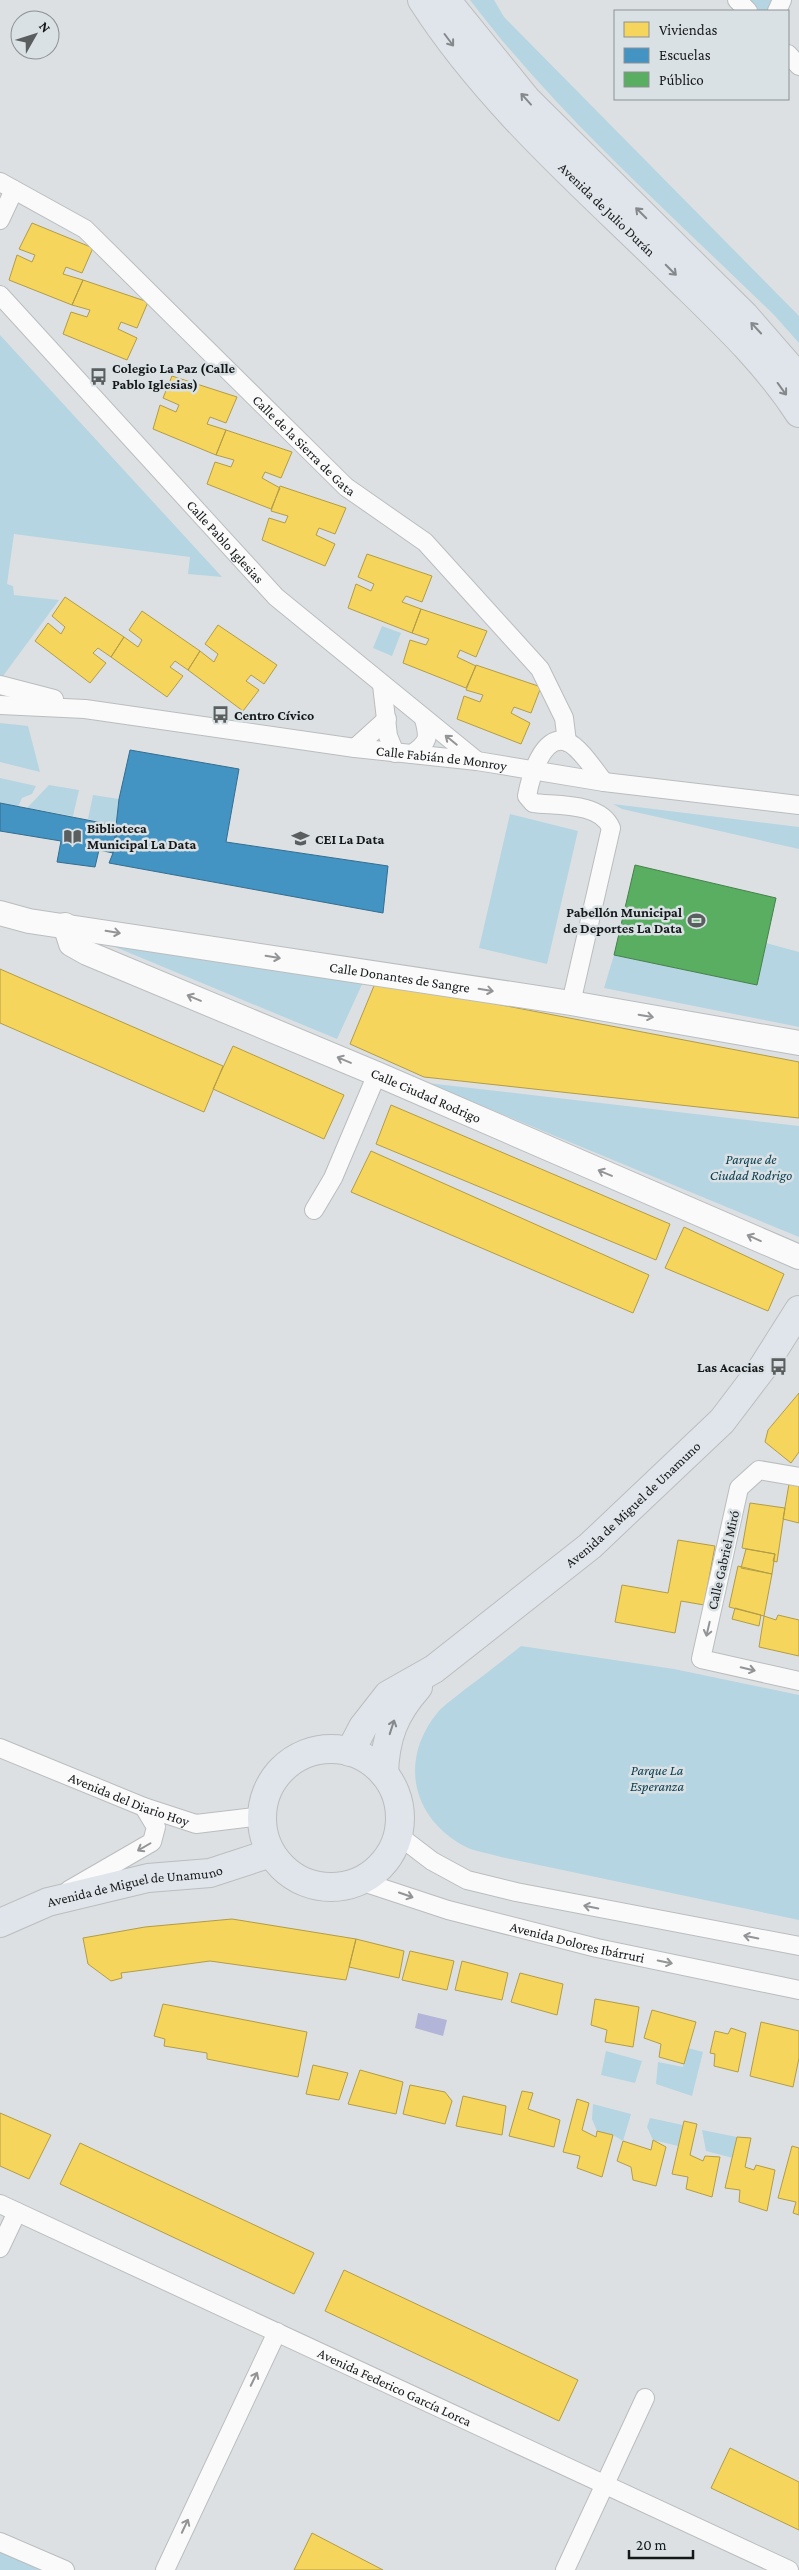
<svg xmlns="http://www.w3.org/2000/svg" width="799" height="2570" font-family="'Crimson Pro',serif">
<rect width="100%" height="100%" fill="#dde0e2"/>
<path fill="#b5d5e2" d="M 470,0 L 494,0 L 504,17 L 799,316 L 799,343 L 775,316 C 672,215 557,115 470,0 Z
M 749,0 L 776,0 L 770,11 L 759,11 Z
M 0,335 L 222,577 L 188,574 L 190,557 L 14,534 L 7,584 L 13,586 L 14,595 L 59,600 L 3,676 L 0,675 Z
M 382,626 L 401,633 L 392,656 L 373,648 Z
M 0,723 L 28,726 L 40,772 L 0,762 Z
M 0,778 L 36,786 L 32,794 L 22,798 L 18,807 L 0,803 Z
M 49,785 L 79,790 L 73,816 L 27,808 Z
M 93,795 L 119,799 L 118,826 L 88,819 Z
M 613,804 L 799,827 L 799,849 L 622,809 Z
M 510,814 L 578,831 L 547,964 L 479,948 Z
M 766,943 L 799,952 L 799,1027 L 604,988 L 614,955 L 756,985 Z
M 108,944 L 364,980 L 337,1039 Z
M 427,1083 L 799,1126 L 799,1237 Z
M 521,1646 L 674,1669 L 799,1695 L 799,1920 L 501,1857 C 489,1853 475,1852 464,1846 C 411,1817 399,1759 438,1712 C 445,1704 456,1697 464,1690 C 483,1676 502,1661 521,1646 Z
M 688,2048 L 703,2052 L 692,2096 L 656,2084 L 658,2062 L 683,2067 Z
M 606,2051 L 642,2061 L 635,2083 L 601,2075 Z
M 593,2104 L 631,2114 L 623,2141 L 613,2135 L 597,2131 L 592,2119 Z
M 650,2118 L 683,2125 L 678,2146 L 653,2140 L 647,2127 Z
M 702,2130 L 737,2137 L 733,2158 L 706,2151 Z
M 0,2542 L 65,2570 L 0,2570 Z"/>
<path fill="#b2b5d7" d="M 418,2013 L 447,2020 L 443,2036 L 415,2028 Z"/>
<path fill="#f6d55c" stroke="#b29c48" d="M 32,223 L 93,248 L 82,273 L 66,267 L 63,274 L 83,280 L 72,305 L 9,280 L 17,255 L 32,262 L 35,255 L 19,249 Z
M 83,280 L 148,302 L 137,328 L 121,322 L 118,329 L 137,338 L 127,360 L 63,334 L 71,312 L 87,317 L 90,310 L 72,305 Z
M 172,376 L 237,397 L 226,423 L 210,417 L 207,424 L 226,430 L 216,455 L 153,429 L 160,405 L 176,412 L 179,405 L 163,398 Z
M 226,430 L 292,452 L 281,478 L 265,472 L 262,478 L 280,488 L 271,509 L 207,484 L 215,462 L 231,467 L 234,460 L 216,455 Z
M 280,486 L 346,508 L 335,534 L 319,528 L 316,535 L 335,544 L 325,566 L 262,540 L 269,518 L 285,523 L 288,516 L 271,511 Z
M 367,554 L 432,576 L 422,602 L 406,596 L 402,602 L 421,609 L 412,633 L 348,608 L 356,584 L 371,591 L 374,584 L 358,577 Z
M 65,597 L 124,637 L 111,657 L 98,648 L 93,653 L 106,663 L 90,683 L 35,641 L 48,623 L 61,634 L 65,627 L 52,616 Z
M 421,609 L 487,631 L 476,657 L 460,650 L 457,657 L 476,666 L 466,688 L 403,663 L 410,640 L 426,645 L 429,639 L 412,633 Z
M 142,611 L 200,651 L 188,670 L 175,661 L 170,667 L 183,676 L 167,697 L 111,657 L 124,637 L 138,647 L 142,640 L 129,630 Z
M 218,625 L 277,665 L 264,684 L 251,675 L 246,681 L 259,690 L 243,711 L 188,670 L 200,651 L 214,662 L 218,654 L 205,644 Z
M 476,665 L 541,687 L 531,713 L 514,707 L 511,713 L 530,723 L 521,744 L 457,719 L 464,696 L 480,702 L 483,695 L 466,690 Z
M 0,969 L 223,1066 L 204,1112 L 0,1023 Z
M 376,981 L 799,1062 L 799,1118 L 424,1077 L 350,1044 Z
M 233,1046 L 344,1095 L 324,1139 L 213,1089 Z
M 391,1105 L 670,1224 L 656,1260 L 376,1144 Z
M 371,1151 L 649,1275 L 633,1313 L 351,1192 Z
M 684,1227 L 784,1274 L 768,1311 L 665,1268 Z
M 799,1393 L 799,1452 L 791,1463 L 765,1442 L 768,1430 Z
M 789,1484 L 799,1486 L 799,1523 L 783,1519 Z
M 750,1503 L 785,1508 L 777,1562 L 773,1561 L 775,1554 L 742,1548 Z
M 678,1540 L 715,1546 L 704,1605 L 681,1601 L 675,1633 L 615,1622 L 622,1585 L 668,1593 Z
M 746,1549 L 775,1554 L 772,1574 L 741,1568 Z
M 738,1566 L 772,1574 L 764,1616 L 729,1607 Z
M 735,1608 L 761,1615 L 759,1626 L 732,1619 Z
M 778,1615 L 799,1620 L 799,1656 L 759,1647 L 764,1616 L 776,1620 Z
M 232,1919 L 356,1939 L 346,1980 L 210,1961 L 121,1973 L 122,1978 L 111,1981 L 88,1964 L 83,1938 L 145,1927 Z
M 356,1939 L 404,1951 L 399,1978 L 349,1967 Z
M 410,1951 L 454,1961 L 447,1990 L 402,1980 Z
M 462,1961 L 508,1973 L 502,2000 L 455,1990 Z
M 520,1973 L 563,1984 L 557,2015 L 511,2002 Z
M 595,1999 L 639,2007 L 633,2047 L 605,2042 L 607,2030 L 591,2025 Z
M 163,2004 L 307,2032 L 298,2077 L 207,2059 L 207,2053 L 164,2046 L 165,2039 L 154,2036 Z
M 652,2010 L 696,2022 L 684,2064 L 659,2057 L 661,2044 L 644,2038 Z
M 761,2022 L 799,2031 L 799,2058 L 793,2087 L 750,2076 Z
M 731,2028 L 746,2033 L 738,2072 L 714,2066 L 715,2054 L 710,2053 L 715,2031 L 728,2034 Z
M 313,2065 L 348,2073 L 339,2100 L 306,2094 Z
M 360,2070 L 403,2082 L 396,2114 L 348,2104 Z
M 410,2085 L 445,2092 L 452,2101 L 445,2124 L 403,2114 Z
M 522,2091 L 533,2093 L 528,2109 L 560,2120 L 554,2147 L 509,2136 Z
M 463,2096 L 506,2106 L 502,2135 L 456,2126 Z
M 577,2099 L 589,2103 L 582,2130 L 596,2137 L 597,2131 L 613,2135 L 602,2177 L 577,2168 L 580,2156 L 563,2152 Z
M 0,2113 L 51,2135 L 29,2179 L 0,2166 Z
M 684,2121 L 697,2124 L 690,2155 L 703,2161 L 705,2156 L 720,2157 L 712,2197 L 686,2189 L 688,2177 L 672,2174 Z
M 737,2137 L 751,2138 L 745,2167 L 754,2170 L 756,2165 L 775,2170 L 767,2211 L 739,2202 L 740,2190 L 725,2188 Z
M 653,2140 L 666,2147 L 656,2186 L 633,2180 L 631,2167 L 617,2161 L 623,2141 L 651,2150 Z
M 80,2143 L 314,2253 L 294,2294 L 60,2184 Z
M 792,2146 L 799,2148 L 799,2215 L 793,2213 L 796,2202 L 778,2198 Z
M 344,2270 L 578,2380 L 559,2421 L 325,2311 Z
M 730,2448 L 799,2482 L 799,2530 L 711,2488 Z
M 312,2533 L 383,2570 L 294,2570 Z"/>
<path fill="#4393c3" stroke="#356e90" d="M 130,750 L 239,769 L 226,842 L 388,866 L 383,913 L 109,863 L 113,853 L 119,799 Z
M 0,803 L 118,826 L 113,853 L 99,850 L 95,867 L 57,862 L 61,841 L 0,831 Z"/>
<path fill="#5aae61" stroke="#45814b" d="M 635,865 L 776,898 L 757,985 L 614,955 Z"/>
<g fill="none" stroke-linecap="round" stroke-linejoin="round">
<defs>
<g id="minor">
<path d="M 737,0 L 748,11"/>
<path d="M 777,11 L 782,0"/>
<path d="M 788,54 L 799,66"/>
<path id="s1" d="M 0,182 L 85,229 L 346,487 L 425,542 L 540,669 L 564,718 L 567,742"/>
<path d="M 0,220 L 14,190"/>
<path id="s2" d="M 0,295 L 276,597 L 477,761"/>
<path d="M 0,685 L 54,699"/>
<path d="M 382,685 L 388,736 L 395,753"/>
<path id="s3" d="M 0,705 L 85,709 L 355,748 L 477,761 L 604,782 L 799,805"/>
<path d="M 355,748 L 387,719"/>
<path d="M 412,754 C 429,742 429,738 424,719"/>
<path d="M 571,1003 L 611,828 C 600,802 556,806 533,803 L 527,796 C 530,780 542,732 567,742 C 579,746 595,771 604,782"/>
<path d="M 314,1210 L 333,1178 L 377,1074"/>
<path d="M 799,1477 L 759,1470 L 739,1488 L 701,1659 L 799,1681"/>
<path id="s4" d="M 0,1748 L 144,1807 L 196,1824 L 262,1816"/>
<path d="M 398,1835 L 432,1861 L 467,1880 L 516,1892 L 799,1946"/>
<path id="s5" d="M 360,1881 L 448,1910 L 597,1948 L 799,1990"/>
<path d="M 69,1890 L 152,1842 L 156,1827 L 144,1807"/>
<path id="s6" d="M 0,2204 L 789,2570"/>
<path d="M 0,2248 L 17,2212"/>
<path d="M 0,2542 L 65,2570"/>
<path d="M 165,2570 L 277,2332"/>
<path d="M 565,2570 L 645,2398"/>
</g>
<g id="secondary">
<path id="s7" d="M 0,913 L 29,921 L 571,1003 L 799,1043"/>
<path id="s8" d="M 65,925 L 71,944 L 87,953 L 377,1074 L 799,1257"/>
</g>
<g id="primary">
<path id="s9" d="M 422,0 C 490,106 589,190 678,278 C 721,320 766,362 799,413"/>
<path d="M 446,0 L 527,100 L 745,316 L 799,378"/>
<circle cx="331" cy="1818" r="69"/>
<path id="s10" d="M 350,1752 L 363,1727 L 388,1695 L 434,1669 L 590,1546 L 722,1421 L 763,1367 L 799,1310"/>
<path d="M 384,1774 C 385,1738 394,1714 418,1687"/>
<path id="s11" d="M 0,1923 L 48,1902 L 148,1878 L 210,1873 L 271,1853"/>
</g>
</defs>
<use href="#minor" stroke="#babdbe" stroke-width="20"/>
<use href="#secondary" stroke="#babdbe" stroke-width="26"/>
<use href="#primary" stroke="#bbbdbe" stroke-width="30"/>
<use href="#minor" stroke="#fafafb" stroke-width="18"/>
<use href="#secondary" stroke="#fafafb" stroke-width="24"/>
<use href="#primary" stroke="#e0e5eb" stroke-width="28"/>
</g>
<defs><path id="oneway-shaft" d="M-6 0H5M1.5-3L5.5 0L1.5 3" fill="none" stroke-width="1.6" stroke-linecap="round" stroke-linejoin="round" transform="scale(1.25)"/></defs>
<g stroke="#85898c">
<use href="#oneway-shaft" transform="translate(449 40) rotate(53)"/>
<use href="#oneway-shaft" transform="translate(526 99) rotate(-132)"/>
<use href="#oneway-shaft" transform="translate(641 213) rotate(-135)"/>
<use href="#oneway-shaft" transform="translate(671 270) rotate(45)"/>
<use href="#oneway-shaft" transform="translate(756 328) rotate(-133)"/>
<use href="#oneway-shaft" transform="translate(782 389) rotate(54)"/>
<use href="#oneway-shaft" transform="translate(392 1727) rotate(-72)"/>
</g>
<g stroke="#939495">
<use href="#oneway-shaft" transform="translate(451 740) rotate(-141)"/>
<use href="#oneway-shaft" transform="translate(113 932) rotate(9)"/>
<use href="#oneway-shaft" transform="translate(273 957) rotate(9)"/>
<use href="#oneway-shaft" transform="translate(486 990) rotate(9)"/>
<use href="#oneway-shaft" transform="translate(194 998) rotate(-157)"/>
<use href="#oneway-shaft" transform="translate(646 1016) rotate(10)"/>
<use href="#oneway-shaft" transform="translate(344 1060) rotate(-157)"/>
<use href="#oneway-shaft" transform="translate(605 1173) rotate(-157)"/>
<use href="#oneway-shaft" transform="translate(754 1238) rotate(-156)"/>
<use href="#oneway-shaft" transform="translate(708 1629) rotate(103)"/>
<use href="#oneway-shaft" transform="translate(748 1669) rotate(13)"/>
<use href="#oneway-shaft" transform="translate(144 1847) rotate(150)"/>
<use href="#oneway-shaft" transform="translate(406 1895) rotate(19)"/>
<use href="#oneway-shaft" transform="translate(591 1907) rotate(-169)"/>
<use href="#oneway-shaft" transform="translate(751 1937) rotate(-169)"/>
<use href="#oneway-shaft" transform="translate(665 1962) rotate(12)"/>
<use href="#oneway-shaft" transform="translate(254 2379) rotate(-64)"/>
<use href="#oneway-shaft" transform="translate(185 2526) rotate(-65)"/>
</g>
<defs>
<symbol id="bus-bare" viewBox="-9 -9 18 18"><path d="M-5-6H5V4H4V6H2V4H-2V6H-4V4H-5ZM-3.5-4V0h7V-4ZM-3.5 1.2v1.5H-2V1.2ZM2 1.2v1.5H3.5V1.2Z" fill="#5b5e5f" stroke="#dae1e5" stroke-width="2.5" paint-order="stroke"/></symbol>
<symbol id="library-bare" viewBox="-9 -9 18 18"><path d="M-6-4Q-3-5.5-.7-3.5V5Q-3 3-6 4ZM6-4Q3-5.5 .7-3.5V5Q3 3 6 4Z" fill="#5b5e5f" stroke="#dae1e5" stroke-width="2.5" paint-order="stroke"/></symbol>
<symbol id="school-bare" viewBox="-9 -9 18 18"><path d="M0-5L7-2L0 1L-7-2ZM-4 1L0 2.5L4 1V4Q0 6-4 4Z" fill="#5b5e5f" stroke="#dae1e5" stroke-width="2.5" paint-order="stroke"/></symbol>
<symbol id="stadium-bare" viewBox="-9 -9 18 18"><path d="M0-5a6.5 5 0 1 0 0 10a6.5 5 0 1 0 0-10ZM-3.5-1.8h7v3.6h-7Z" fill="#5b5e5f" stroke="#dae1e5" stroke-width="2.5" paint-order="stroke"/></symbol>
</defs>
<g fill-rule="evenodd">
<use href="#bus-bare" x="86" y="364" width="25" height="25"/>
<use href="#bus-bare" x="208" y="702" width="25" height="25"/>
<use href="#library-bare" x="60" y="824" width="25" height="25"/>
<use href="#school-bare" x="288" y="826" width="25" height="25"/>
<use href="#stadium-bare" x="684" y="908" width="25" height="25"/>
<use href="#bus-bare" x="766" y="1354" width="25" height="25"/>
</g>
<g text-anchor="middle" stroke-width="5" stroke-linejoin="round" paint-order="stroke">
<g font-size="14" fill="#151819" stroke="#dae1e5">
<text dy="5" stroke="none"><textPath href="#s9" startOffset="280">Avenida de Julio Durán</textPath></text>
<text dy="5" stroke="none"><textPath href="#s1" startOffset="405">Calle de la Sierra de Gata</textPath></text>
<text dy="5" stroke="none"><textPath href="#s2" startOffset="334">Calle Pablo Iglesias</textPath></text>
<text dy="5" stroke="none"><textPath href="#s3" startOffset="445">Calle Fabián de Monroy</textPath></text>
<text dy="5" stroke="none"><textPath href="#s7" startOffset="405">Calle Donantes de Sangre</textPath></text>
<text dy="5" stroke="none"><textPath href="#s8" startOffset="406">Calle Ciudad Rodrigo</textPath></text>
<text dy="5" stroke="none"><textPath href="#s10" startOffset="380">Avenida de Miguel de Unamuno</textPath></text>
<text transform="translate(723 1560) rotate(-77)" y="5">Calle Gabriel Miró</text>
<text dy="5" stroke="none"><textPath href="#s4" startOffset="139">Avenida del Diario Hoy</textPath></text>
<text dy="5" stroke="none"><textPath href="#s11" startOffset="141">Avenida de Miguel de Unamuno</textPath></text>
<text dy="5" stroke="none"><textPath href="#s5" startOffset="226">Avenida Dolores Ibárruri</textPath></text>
<text dy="5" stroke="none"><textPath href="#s6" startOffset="435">Avenida Federico García Lorca</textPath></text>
</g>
<g font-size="14" font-weight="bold" fill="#151819" stroke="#dae1e5" text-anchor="start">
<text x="112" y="373">Colegio La Paz (Calle<tspan x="112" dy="16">Pablo Iglesias)</tspan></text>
<text x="234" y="720">Centro Cívico</text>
<text x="87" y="833">Biblioteca<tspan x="87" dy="16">Municipal La Data</tspan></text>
<text x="315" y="844">CEI La Data</text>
<text x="682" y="917" text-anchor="end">Pabellón Municipal<tspan x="682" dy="16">de Deportes La Data</tspan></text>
<text x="764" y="1372" text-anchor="end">Las Acacias</text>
</g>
<g font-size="14" font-style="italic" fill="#0e4051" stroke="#dae1e5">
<text x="751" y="1164">Parque de<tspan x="751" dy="16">Ciudad Rodrigo</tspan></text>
<text x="657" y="1775">Parque La<tspan x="657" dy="16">Esperanza</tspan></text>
</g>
</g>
<rect x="614" y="10" width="175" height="90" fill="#dae1e5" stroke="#8b9193"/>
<rect x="624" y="22" width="25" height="15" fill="#f6d55c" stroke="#8b9193"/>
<text x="659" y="35" font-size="15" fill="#151819">Viviendas</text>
<rect x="624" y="48" width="25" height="15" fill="#4393c3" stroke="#8b9193"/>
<text x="659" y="60" font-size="15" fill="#151819">Escuelas</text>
<rect x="624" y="72" width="25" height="15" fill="#5aae61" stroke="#8b9193"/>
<text x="659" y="85" font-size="15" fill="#151819">Público</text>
<g transform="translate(35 35) rotate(51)"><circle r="24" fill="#dae1e5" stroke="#8b9193"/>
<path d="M0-4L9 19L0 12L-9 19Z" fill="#5b5e5f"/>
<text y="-8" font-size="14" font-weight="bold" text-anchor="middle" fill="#151819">N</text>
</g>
<path d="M629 2550v8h64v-8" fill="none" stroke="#151819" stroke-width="2.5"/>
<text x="636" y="2550" font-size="15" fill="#151819" stroke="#dae1e5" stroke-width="4" paint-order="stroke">20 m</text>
</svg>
